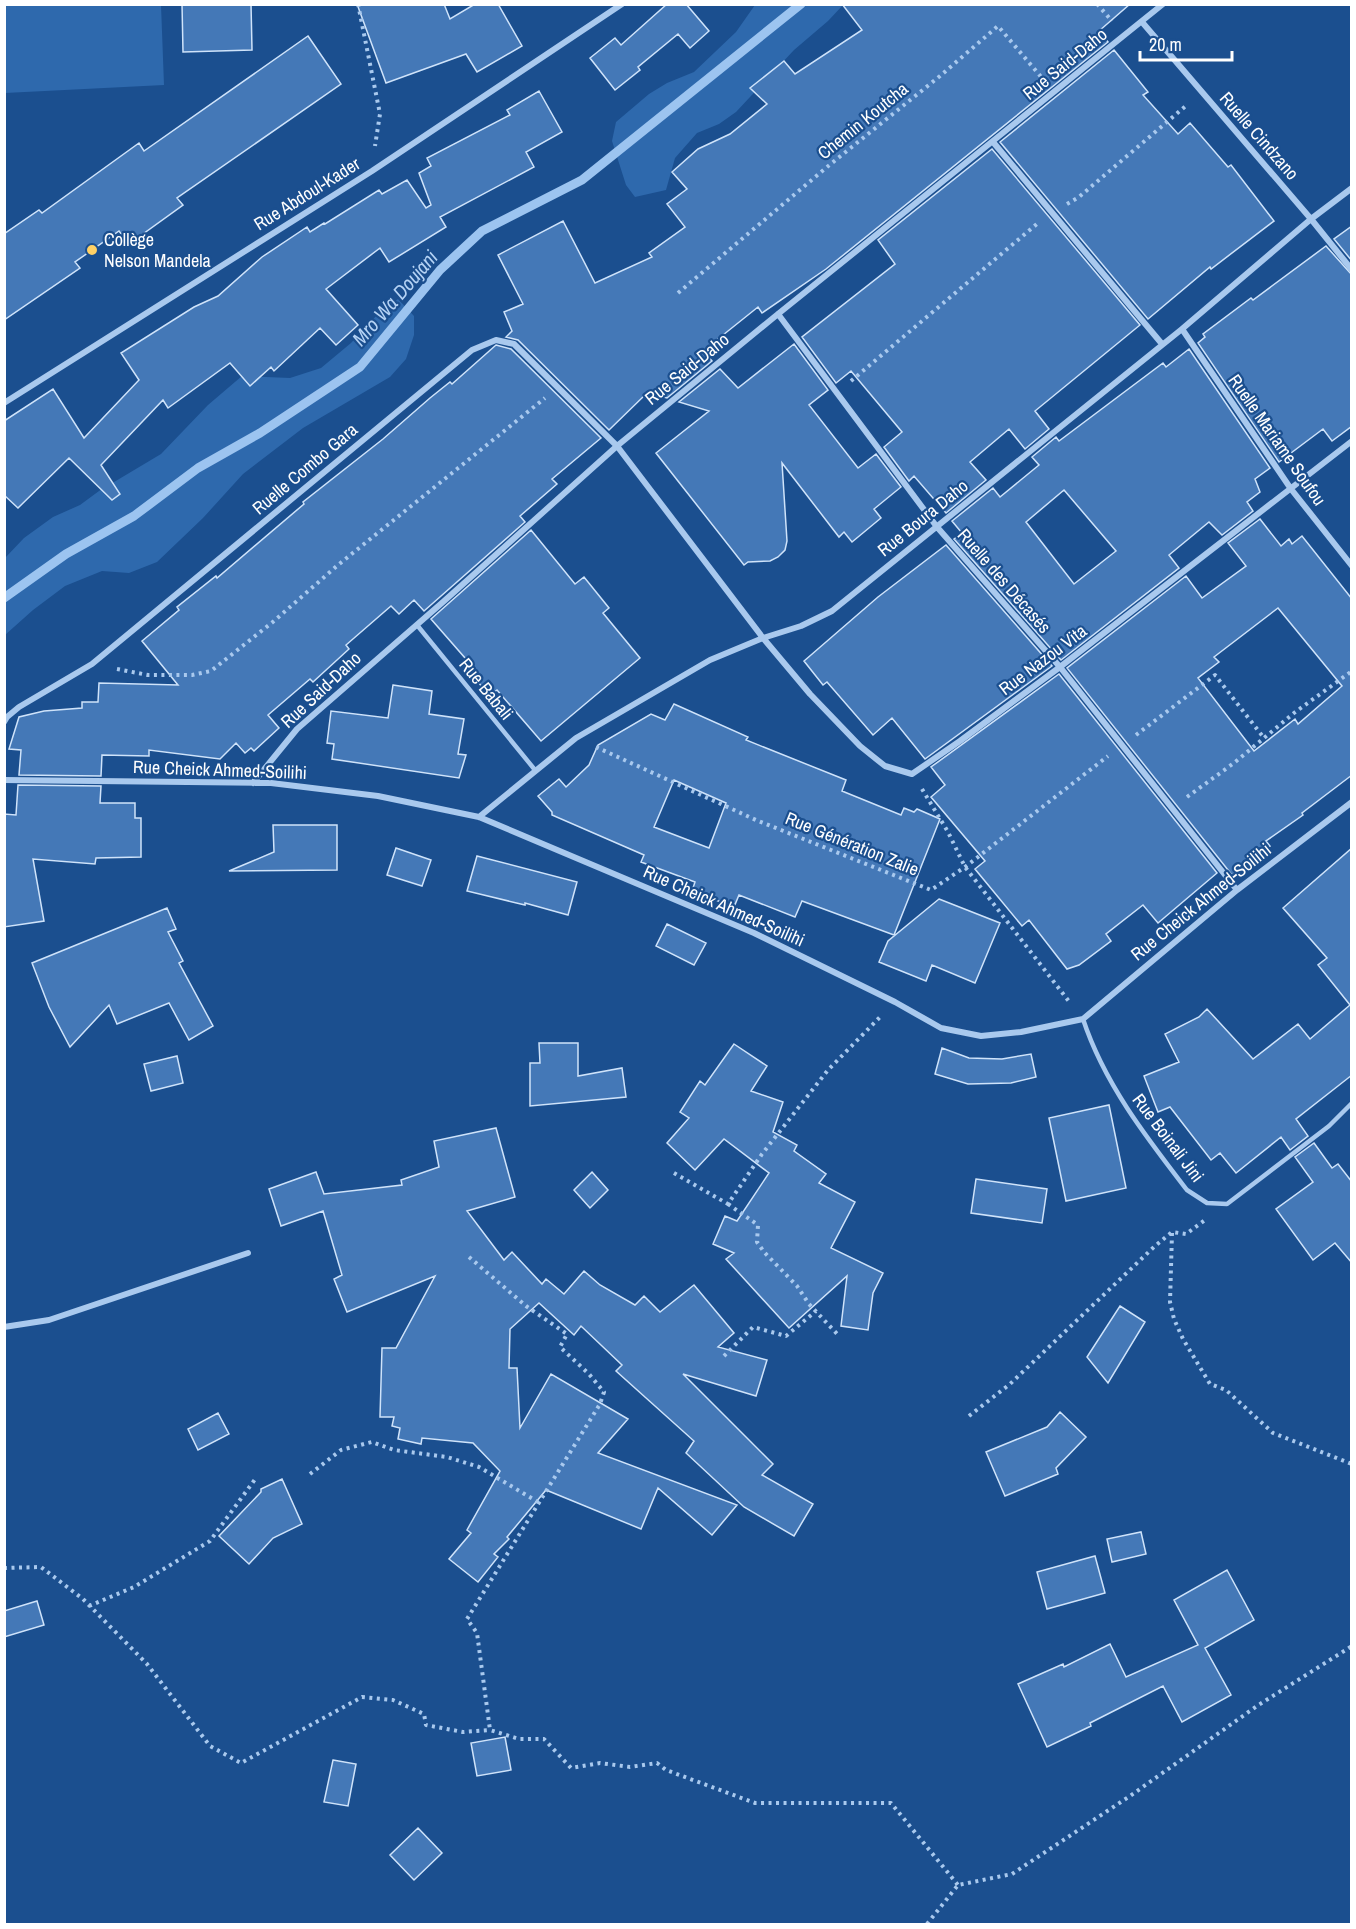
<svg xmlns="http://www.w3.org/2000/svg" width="1356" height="1929" font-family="'Archivo Narrow',sans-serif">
<rect width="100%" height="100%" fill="#1b4f8f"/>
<path fill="#2e69ad" d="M 5,4 L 161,5 L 164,85 L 5,93 Z
M 755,5 L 843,5 L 828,21 L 794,50 L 736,112 L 719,124 L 697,133 L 675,158 L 666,190 L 635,197 L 626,185 L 612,141 L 616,122 L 649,94 L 667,83 L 694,72 L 736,32 Z
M 398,299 L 414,316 L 414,335 L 406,359 L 390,377 L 303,428 L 243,474 L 203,518 L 157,562 L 129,573 L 102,571 L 65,586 L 33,610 L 5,635 L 5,558 L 24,538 L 53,517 L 80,505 L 99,491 L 161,454 L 208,405 L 242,376 L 290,378 L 321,368 L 351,343 L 378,314 Z"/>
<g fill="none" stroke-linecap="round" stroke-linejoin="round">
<path stroke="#9cc4f0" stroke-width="9" d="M 4,598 L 66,554 L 134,516 L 198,468 L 260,433 L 360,367 L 440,270 L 482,231 L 582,180 L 801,4"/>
</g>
<path fill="#4478b7" stroke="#cfe3fa" stroke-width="1.5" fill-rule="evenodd" d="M 182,4 L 251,4 L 252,50 L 183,52 Z
M 357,4 L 444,4 L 450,19 L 475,4 L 498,4 L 522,46 L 477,72 L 466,54 L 386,83 Z
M 667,4 L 686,4 L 709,31 L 690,48 L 678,34 L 638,67 L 640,70 L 615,90 L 590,58 L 615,38 L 621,45 Z
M 842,4 L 1130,4 L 1099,31 L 1108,42 L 826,269 L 762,313 L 758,307 L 703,351 L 712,361 L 667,398 L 647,393 L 609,430 L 518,340 L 506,337 L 512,331 L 504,312 L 523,304 L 498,255 L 563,221 L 595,283 L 652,257 L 649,253 L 685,227 L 667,204 L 687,189 L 672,172 L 698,149 L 730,134 L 767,104 L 750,88 L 784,61 L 795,74 L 862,30 Z
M 308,36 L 341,84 L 177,198 L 183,205 L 129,244 L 119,231 L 75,262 L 80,268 L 4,320 L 4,234 L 39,210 L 42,213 L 139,143 L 144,151 Z
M 1114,50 L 1148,92 L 1143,95 L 1178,134 L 1190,123 L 1228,167 L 1231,165 L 1274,221 L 1211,269 L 1210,267 L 1148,319 L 1000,142 Z
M 539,91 L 562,132 L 526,152 L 534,167 L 440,217 L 446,227 L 389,262 L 380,248 L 326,289 L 358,325 L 336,345 L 320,328 L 274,371 L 271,367 L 250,386 L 230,363 L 168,408 L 163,400 L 101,465 L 120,494 L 112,500 L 69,458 L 18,508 L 4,495 L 4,421 L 53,389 L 84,438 L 139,380 L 121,353 L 194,307 L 218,296 L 262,257 L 307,227 L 310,232 L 324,223 L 325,224 L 379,190 L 382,194 L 407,180 L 426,208 L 431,205 L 419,173 L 431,166 L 427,158 L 510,115 L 507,110 Z
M 992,149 L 1140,325 L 1035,411 L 1049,429 L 1025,449 L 1009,429 L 970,462 L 986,480 L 946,513 L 914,476 L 909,481 L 884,447 L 902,432 L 851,371 L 836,383 L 802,337 L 895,264 L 878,240 Z
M 1352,226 L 1352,261 L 1334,239 Z
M 1326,246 L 1352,275 L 1352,426 L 1332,441 L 1323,429 L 1279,462 L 1198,343 L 1205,337 L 1203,334 L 1251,298 L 1253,300 Z
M 794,344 L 828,390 L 809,405 L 858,468 L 876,454 L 901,487 L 874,509 L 881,518 L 852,542 L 844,532 L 839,537 L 782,463 L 787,541 L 785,550 L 778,557 L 770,561 L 748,562 L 744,565 L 656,453 L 709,411 L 679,402 L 720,369 L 738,388 Z
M 496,345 L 511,349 L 601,438 L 552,479 L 557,484 L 520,516 L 525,522 L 424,611 L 414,600 L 399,614 L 391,606 L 346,645 L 349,649 L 313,682 L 310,679 L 268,715 L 279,728 L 254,751 L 251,748 L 245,753 L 236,743 L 220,759 L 149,750 L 149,756 L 102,755 L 101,776 L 19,775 L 21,750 L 9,749 L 19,717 L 44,711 L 82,708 L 82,702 L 98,702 L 99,683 L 178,685 L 142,641 L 179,610 L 177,607 L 216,576 L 217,578 L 304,504 L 303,502 L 383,439 L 430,398 L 450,382 L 452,384 Z
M 1189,349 L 1270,468 L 1255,479 L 1260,492 L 1247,502 L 1253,511 L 1222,535 L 1209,522 L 1169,555 L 1179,568 L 1061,660 L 954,539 L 962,533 L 952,521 L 993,488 L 1000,497 L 1039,465 L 1032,457 L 1056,437 L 1059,441 L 1163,363 L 1166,367 ZM 1064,490 L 1116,551 L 1074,584 L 1026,522 Z
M 1260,519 L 1281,546 L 1289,539 L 1292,544 L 1302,536 L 1352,599 L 1352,775 L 1302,813 L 1303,815 L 1266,841 L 1270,846 L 1232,875 L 1067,668 L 1186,576 L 1202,598 L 1246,566 L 1228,543 ZM 1278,608 L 1342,686 L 1298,724 L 1295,719 L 1254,751 L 1198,678 L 1219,662 L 1214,657 Z
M 531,530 L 575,584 L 584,577 L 609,608 L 603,613 L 640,658 L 541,741 L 497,690 L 489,696 L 468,669 L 472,666 L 431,619 Z
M 946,545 L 1052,666 L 925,759 L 892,718 L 873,735 L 827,682 L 823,685 L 804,661 L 878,597 Z
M 1059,674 L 1217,873 L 1158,923 L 1143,905 L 1106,934 L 1111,941 L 1079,965 L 1067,969 L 1029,920 L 1022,926 L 975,869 L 985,861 L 931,797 L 945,785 L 931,767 Z
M 393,685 L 432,691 L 429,714 L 464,719 L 458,754 L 466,755 L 459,778 L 332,759 L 334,744 L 327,743 L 331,711 L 388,718 Z
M 674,704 L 748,737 L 746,740 L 846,780 L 842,791 L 901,815 L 904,808 L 914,812 L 917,809 L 940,819 L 894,935 L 802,901 L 795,917 L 739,895 L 734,907 L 692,891 L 695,882 L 641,862 L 644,855 L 552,815 L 552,812 L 538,796 L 559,779 L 566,787 L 589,765 L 598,745 L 651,714 L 665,720 ZM 674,780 L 726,803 L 709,848 L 654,827 Z
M 18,785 L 101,786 L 100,803 L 135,803 L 135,818 L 141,818 L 141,857 L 96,858 L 95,864 L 33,859 L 44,921 L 4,927 L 4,814 L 16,815 Z
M 273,825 L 337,825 L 337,870 L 229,871 L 274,852 Z
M 396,848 L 431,860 L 422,886 L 387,875 Z
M 1352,848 L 1352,1075 L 1296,1119 L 1308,1136 L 1290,1150 L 1281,1137 L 1236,1173 L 1220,1153 L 1211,1160 L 1170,1107 L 1158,1112 L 1144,1076 L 1179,1062 L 1165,1034 L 1199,1017 L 1207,1009 L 1253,1059 L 1298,1024 L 1310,1039 L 1350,1005 L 1318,965 L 1327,958 L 1283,908 Z
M 477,856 L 577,882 L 568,915 L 525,903 L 525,905 L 467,891 Z
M 939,899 L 1000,923 L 975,983 L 932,965 L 926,981 L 879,962 L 888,941 Z
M 167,908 L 176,929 L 168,932 L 183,961 L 179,963 L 213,1026 L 189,1040 L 169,1003 L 117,1024 L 109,1005 L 70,1047 L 49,1007 L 32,963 Z
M 667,924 L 706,943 L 694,965 L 656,946 Z
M 539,1043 L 578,1043 L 578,1076 L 622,1068 L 626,1097 L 530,1106 L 530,1063 L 540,1063 Z
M 734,1044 L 767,1066 L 751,1091 L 783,1102 L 773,1132 L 797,1145 L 794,1151 L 826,1174 L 819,1183 L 855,1202 L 831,1248 L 883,1273 L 873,1293 L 868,1330 L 841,1326 L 847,1276 L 789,1328 L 726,1259 L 734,1253 L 713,1244 L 725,1216 L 737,1221 L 769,1173 L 724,1139 L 695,1170 L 667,1143 L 689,1118 L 680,1112 L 700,1081 L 705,1085 Z
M 942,1048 L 969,1058 L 1002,1059 L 1031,1054 L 1036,1077 L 1011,1083 L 968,1084 L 935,1074 Z
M 177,1056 L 183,1083 L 151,1091 L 144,1064 Z
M 1109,1105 L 1126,1188 L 1066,1201 L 1049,1118 Z
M 496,1128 L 515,1197 L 467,1211 L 504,1260 L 512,1252 L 542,1284 L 546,1279 L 564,1294 L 584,1271 L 600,1285 L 635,1305 L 644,1296 L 660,1312 L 694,1285 L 734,1333 L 718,1347 L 767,1360 L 756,1396 L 683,1374 L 773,1464 L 762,1475 L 813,1504 L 794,1536 L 744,1507 L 686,1453 L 694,1441 L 616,1371 L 622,1365 L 581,1326 L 574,1335 L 539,1303 L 510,1329 L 509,1368 L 517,1368 L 520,1428 L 551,1374 L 628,1419 L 598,1453 L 737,1505 L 712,1535 L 658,1488 L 641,1529 L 546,1490 L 507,1537 L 509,1539 L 494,1554 L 498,1557 L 478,1582 L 449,1559 L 471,1533 L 467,1530 L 500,1471 L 473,1443 L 422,1438 L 421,1444 L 398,1439 L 400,1428 L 392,1426 L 394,1417 L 380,1417 L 382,1348 L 396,1348 L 435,1276 L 347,1312 L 334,1279 L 342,1275 L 323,1211 L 281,1226 L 269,1189 L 316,1172 L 324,1194 L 402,1185 L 401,1180 L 439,1167 L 434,1141 Z
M 1314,1143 L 1332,1168 L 1338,1164 L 1352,1182 L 1352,1263 L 1335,1243 L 1313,1260 L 1276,1209 L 1313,1182 L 1295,1157 Z
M 592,1172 L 608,1190 L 590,1208 L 574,1190 Z
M 976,1179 L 1047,1189 L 1042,1223 L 971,1213 Z
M 1120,1306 L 1145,1322 L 1108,1383 L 1087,1357 Z
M 1060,1412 L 1086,1437 L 1056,1468 L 1058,1474 L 1005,1496 L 986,1452 L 1047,1427 Z
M 218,1413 L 229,1434 L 198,1450 L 188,1429 Z
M 282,1479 L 302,1524 L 273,1538 L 249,1564 L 219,1536 L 261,1492 L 261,1489 Z
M 1141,1532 L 1146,1554 L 1112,1562 L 1107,1539 Z
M 1095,1556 L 1105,1593 L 1047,1609 L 1037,1572 Z
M 1227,1570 L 1254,1620 L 1205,1648 L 1231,1695 L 1182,1722 L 1163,1686 L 1090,1723 L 1091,1726 L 1047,1747 L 1018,1684 L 1063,1664 L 1064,1667 L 1110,1644 L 1126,1677 L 1198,1645 L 1174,1600 Z
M 37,1601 L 44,1625 L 4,1637 L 4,1611 Z
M 505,1737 L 511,1770 L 477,1776 L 471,1743 Z
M 333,1760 L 356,1764 L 348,1806 L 324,1802 Z
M 418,1828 L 442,1853 L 414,1880 L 390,1855 Z"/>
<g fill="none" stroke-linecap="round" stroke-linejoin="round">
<path stroke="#a9c9ee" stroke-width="4" stroke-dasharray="3 4.5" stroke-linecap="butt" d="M 358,4 L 380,114 L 375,146
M 1097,4 L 1112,21
M 1067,204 L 1079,197 L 1188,104
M 678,293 L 827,167 L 940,76 L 998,26 L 1042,78
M 851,381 L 1038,223
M 117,669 L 148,675 L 192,675 L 211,671 L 274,621 L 338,565 L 545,398
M 1136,735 L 1215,675 L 1264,738
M 596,747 L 756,820 L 931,890 L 965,867 L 1108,756
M 922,789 L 948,832 L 965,867 L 1071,1004
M 1187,797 L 1234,763 L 1294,713 L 1352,671
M 674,1173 L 728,1204 L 762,1154 L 828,1070 L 882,1015
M 728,1204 L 758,1225 L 757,1242 L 764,1252 L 797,1286 L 809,1304 L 839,1336
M 1172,1233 L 1170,1302 L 1174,1319 L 1183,1339 L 1210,1384 L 1226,1390 L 1273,1433 L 1352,1464
M 469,1257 L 526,1306 L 567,1334 L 560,1347 L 589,1374 L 604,1392 L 600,1404 L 467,1619 L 477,1633 L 490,1730 L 519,1739 L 544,1739 L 571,1768 L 600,1763 L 630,1767 L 657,1763 L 666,1770 L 755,1803 L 891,1803 L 958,1885
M 724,1356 L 753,1327 L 786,1336 L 816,1311
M 969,1416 L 1010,1384 L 1155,1246 L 1172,1232 L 1186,1234 L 1205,1220
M 310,1474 L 341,1450 L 372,1442 L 394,1450 L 447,1457 L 479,1467 L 538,1502
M 4,1568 L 41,1567 L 83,1599 L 147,1664 L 210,1746 L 241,1763 L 362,1697 L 393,1700 L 424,1714 L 426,1725 L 463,1732 L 490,1730
M 89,1606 L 134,1587 L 210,1541 L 256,1478
M 927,1924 L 958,1885 L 1012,1874 L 1130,1796 L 1257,1706 L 1352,1646"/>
<path stroke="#a9c9ee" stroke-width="4.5" d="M 417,625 L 535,770
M 1083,1019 C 1104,1083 1146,1137 1187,1190 L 1207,1203 L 1227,1204 L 1329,1126 L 1352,1103"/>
<path stroke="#a9c9ee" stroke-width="6" d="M 1142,22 L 1311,219 L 1352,270
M 993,142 L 1162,344
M 778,314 L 937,527 L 1060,667 L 1237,890
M 1182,329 L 1291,489 L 1352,566
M 4,403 L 372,171 L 622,4
M 4,722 L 7,717 L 19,707 L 92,664 L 472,350 L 496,340 L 514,344 L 617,446 L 763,638 L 810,694 L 860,746 L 885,766 L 912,774 L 960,741 L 1060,667 L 1352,441
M 4,780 L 271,783 L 378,796 L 479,817 L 754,933 L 895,1002 L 941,1028 L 981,1036 L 1021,1032 L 1083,1019 L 1237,890 L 1352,802
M 253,783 L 297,729 L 443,602 L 617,446 L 778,314 L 1163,4
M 479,817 L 576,738 L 710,660 L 763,638 L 801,626 L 832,611 L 1182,329 L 1311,219 L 1352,188
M 4,1327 L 49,1320 L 248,1253"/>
</g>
<circle fill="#ffd166" stroke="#1b4f8f" stroke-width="2" cx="92" cy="250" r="6"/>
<g text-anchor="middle" stroke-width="4.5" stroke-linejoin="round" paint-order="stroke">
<g font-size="18" fill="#fff" stroke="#1b4f8f">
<text transform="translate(1065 64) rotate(-39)" y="6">Rue Said-Daho</text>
<text transform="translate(863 121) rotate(-39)" y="6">Chemin Koutcha</text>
<text transform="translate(1259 136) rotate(49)" y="6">Ruelle Cindzano</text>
<text transform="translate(307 194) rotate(-32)" y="6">Rue Abdoul-Kader</text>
<text transform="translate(687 369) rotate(-39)" y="6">Rue Said-Daho</text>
<text transform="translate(1277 440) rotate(55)" y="6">Ruelle Mariame Soufou</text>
<text transform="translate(305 469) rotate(-40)" y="6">Ruelle Combo Gara</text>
<text transform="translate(923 518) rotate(-39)" y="6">Rue Boura Daho</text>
<text transform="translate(1004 581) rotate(49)" y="6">Ruelle des Décasés</text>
<text transform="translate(1043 660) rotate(-37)" y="6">Rue Nazou Vita</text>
<text transform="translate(486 689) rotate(51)" y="6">Rue Babali</text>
<text transform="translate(321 690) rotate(-43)" y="6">Rue Said-Daho</text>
<text transform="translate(220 770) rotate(2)" y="6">Rue Cheick Ahmed-Soilihi</text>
<text transform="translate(852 844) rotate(22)" y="6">Rue Génération Zalie</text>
<text transform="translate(1201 902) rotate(-39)" y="6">Rue Cheick Ahmed-Soilihi</text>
<text transform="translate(724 906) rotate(24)" y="6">Rue Cheick Ahmed-Soilihi</text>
<text transform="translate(1168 1138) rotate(53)" y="6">Rue Boinali Jini</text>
</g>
<g font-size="18" fill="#fff" stroke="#1b4f8f" text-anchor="start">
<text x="104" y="246">Collège<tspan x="104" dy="21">Nelson Mandela</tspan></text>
</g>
<g font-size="20" font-style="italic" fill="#b5d3f5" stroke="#1b4f8f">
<text transform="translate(395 298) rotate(-49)" y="7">Mro Wa Doujani</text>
</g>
</g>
<rect width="1356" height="1929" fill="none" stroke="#ffffff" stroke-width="12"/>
<path d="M1140 51v9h92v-9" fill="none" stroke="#ffffff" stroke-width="3"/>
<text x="1149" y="51" font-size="18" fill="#ffffff" stroke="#1b4f8f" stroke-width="4.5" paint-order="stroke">20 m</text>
</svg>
